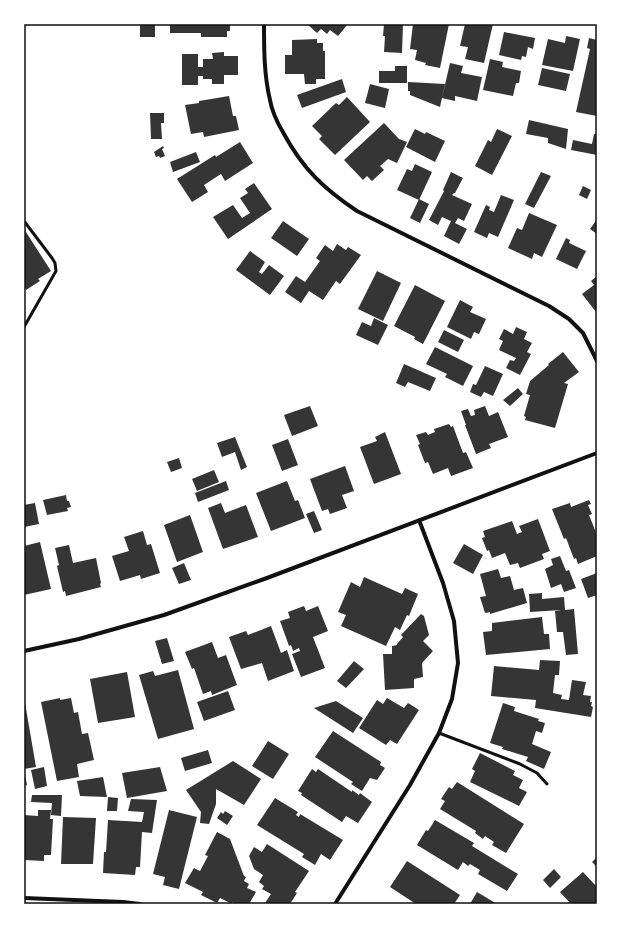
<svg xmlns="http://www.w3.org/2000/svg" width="621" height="928" font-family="'Sofia Sans Condensed',sans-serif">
<rect width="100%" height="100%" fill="#fff"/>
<path fill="#353535" d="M 140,24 L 155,24 L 155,37 L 140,37 Z
M 170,24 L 230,24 L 230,31 L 227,31 L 227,37 L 201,37 L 201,33 L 170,33 Z
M 307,24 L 348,24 L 338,36 L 330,30 L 327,34 L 321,29 L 317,33 Z
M 384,24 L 403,24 L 402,53 L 384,52 L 385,36 L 383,36 Z
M 413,24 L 449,24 L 440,68 L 425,65 L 426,63 L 415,60 L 417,50 L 410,49 Z
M 465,24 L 493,24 L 484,63 L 465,59 L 468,47 L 460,46 Z
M 504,32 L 535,38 L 533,49 L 528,47 L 526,57 L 522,56 L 521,60 L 499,55 Z
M 566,36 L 580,39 L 573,71 L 542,65 L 548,39 L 565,43 Z
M 589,38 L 597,40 L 597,116 L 576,112 L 590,49 L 587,48 Z
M 317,39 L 317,43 L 323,43 L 323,51 L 325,51 L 325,79 L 316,79 L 316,84 L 305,84 L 304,74 L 285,74 L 285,55 L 292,55 L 292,40 Z
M 224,52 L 224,56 L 238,56 L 238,75 L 224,75 L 224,84 L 212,84 L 212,79 L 203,79 L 203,76 L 198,76 L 198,85 L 182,85 L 182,54 L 198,54 L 198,67 L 203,67 L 203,59 L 213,59 L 212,53 Z
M 490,59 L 503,62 L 502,67 L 521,71 L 519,83 L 516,83 L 513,96 L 483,90 Z
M 450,63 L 463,66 L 461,73 L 482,77 L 477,101 L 455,96 L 455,101 L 442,98 Z
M 395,66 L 407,66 L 407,83 L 379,83 L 379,71 L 395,71 Z
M 542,68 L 570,74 L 566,91 L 538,85 Z
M 342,79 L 346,92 L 302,108 L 297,95 Z
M 408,82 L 445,84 L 440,107 L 410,95 L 410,91 L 408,91 Z
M 370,84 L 389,89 L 385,108 L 365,103 Z
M 229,96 L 233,116 L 236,116 L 239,130 L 204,137 L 203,132 L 191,134 L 185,105 L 199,103 L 199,101 Z
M 347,97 L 370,122 L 335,155 L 319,139 L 322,136 L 312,126 L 336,103 L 339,105 Z
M 150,113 L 164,113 L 164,123 L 161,123 L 162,139 L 151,139 Z
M 529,120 L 568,129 L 566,149 L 548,143 L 548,138 L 526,134 Z
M 384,123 L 399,139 L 407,142 L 397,163 L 388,159 L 380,166 L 384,170 L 372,181 L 367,176 L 363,180 L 344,160 Z
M 415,129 L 425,134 L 426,132 L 445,141 L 435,162 L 406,147 Z
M 497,129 L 512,136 L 492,175 L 475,166 L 488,140 L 491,142 Z
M 594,134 L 597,134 L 597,155 L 571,150 L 573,140 L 592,144 Z
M 240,142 L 253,163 L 225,181 L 221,174 L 204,185 L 208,192 L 192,202 L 177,179 L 215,155 L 216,157 Z
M 163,146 L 164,148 L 162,149 L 165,156 L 160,158 L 159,156 L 156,157 L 154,152 Z
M 196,152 L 200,162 L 173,172 L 170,162 Z
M 415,164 L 432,172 L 419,200 L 397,190 L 407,169 L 412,171 Z
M 451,172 L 463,178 L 455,193 L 454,193 L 452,195 L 472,204 L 464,221 L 458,218 L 455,223 L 467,229 L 459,244 L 444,236 L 451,221 L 442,217 L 438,225 L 429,220 L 444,191 L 443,190 Z
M 541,172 L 551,176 L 534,208 L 525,204 Z
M 254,183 L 272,209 L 228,239 L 213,217 L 233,205 L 242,218 L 250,213 L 240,198 L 248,193 L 245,189 Z
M 583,186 L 591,190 L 587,199 L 579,195 Z
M 501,195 L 514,200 L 498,237 L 489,233 L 487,238 L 474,232 L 486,205 L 490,207 L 489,210 L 494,212 Z
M 419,199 L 429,204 L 420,223 L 410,218 Z
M 529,213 L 557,225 L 542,257 L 534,253 L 532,259 L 508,248 L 517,228 L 522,230 Z
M 597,219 L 597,234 L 590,229 Z
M 283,221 L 309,239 L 297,256 L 271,238 Z
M 24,229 L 51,271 L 38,279 L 40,281 L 26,290 L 25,288 L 24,289 Z
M 566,238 L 570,240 L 569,243 L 586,251 L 577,269 L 556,259 Z
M 337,244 L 346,250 L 348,247 L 361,255 L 340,284 L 336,281 L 323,300 L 309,291 L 301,303 L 285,292 L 296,276 L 305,282 L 320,261 L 316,258 L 325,245 L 333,251 Z
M 250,251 L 265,262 L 259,272 L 262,274 L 269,265 L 284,276 L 270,295 L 236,270 Z
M 377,271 L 401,283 L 383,321 L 358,309 Z
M 597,276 L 597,311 L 596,312 L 582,294 L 594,285 L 591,281 Z
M 415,285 L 445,301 L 423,344 L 414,339 L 415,337 L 394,326 Z
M 460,300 L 473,307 L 470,312 L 486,319 L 479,334 L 474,332 L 471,339 L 447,327 Z
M 374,318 L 388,325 L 378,345 L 356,335 L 362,322 L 371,326 Z
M 516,327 L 527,332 L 524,339 L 532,343 L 527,352 L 531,354 L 520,375 L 506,368 L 510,360 L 514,361 L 516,358 L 499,350 L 503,341 L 499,339 L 504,329 L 513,334 Z
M 444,330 L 464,340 L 458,352 L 438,342 Z
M 435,347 L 473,366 L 463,386 L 445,377 L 447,374 L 426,364 Z
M 563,352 L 579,372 L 564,383 L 568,384 L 555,428 L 525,420 L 526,417 L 524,416 L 530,395 L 526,394 L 530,381 L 549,365 L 548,364 Z
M 404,364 L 436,378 L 430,391 L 408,382 L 405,387 L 396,383 Z
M 485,366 L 503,374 L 493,396 L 484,392 L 481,397 L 470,392 L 473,384 L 476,385 Z
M 518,388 L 523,394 L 510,406 L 503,400 Z
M 310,406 L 318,426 L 292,436 L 284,415 Z
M 485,406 L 489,416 L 498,412 L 508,437 L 489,444 L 491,448 L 476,454 L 465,425 L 466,425 L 461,411 L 468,409 L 471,416 L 475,415 L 474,410 Z
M 449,424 L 451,427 L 453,426 L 463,453 L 466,452 L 473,468 L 451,476 L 448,468 L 433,474 L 428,462 L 425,463 L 418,445 L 420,444 L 416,435 L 426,432 L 428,435 L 435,432 L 434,429 Z
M 385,432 L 401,474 L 374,484 L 360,447 L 377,441 L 375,437 Z
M 235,437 L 247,467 L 241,470 L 235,452 L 222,457 L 217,443 Z
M 288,439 L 298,465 L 282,471 L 272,445 Z
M 179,458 L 182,468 L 171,472 L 167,462 Z
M 345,466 L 354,491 L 342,495 L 347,508 L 330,514 L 328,509 L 322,511 L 310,479 Z
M 214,470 L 219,482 L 197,491 L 192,479 Z
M 226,481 L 229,490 L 198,502 L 195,493 Z
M 287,481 L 295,501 L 298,500 L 305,518 L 271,531 L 256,493 Z
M 66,495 L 67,501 L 69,501 L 71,507 L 67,508 L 68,511 L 47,515 L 43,500 Z
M 589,500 L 591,504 L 588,505 L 592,514 L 589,515 L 597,535 L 597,556 L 578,564 L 576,558 L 574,559 L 566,538 L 564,539 L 552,509 L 570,503 L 571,507 Z
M 35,503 L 39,524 L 24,527 L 24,505 Z
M 221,503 L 225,513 L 246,505 L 258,537 L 223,549 L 208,508 Z
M 314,511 L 322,530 L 314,533 L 306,514 Z
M 190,515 L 203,552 L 177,562 L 164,525 Z
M 538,519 L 550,551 L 542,554 L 544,559 L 520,568 L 518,563 L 510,565 L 505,553 L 492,558 L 489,550 L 487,551 L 482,538 L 485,537 L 483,531 L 512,521 L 517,534 L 522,532 L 519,526 Z
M 143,531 L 147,545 L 151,544 L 160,573 L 141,579 L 140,575 L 120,581 L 112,556 L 129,551 L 124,537 Z
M 40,542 L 51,589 L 24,595 L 24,546 Z
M 464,544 L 483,555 L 473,574 L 453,563 Z
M 69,545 L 73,563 L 96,558 L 101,583 L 100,584 L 101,587 L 66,596 L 65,591 L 63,592 L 57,566 L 59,565 L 55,548 Z
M 560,556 L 566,571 L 569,570 L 576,588 L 564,592 L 561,584 L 551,588 L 545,569 L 553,565 L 551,559 Z
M 184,563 L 191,580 L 179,584 L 172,568 Z
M 498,569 L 501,578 L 510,576 L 514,590 L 523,588 L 527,603 L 490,614 L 490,612 L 485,613 L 480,597 L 486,596 L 480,574 Z
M 597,573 L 597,595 L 588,598 L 581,579 Z
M 364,577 L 402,594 L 405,588 L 418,594 L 409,616 L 407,615 L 400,630 L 395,627 L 386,646 L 341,626 L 346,615 L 338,612 L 351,582 L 360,587 Z
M 542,593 L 542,599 L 564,597 L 565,610 L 574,609 L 578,654 L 566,655 L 563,632 L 557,632 L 555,611 L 561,610 L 530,612 L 529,594 Z
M 304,606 L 306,611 L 318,606 L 328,631 L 313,637 L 325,668 L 301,677 L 292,654 L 300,651 L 299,648 L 293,651 L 291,645 L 289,646 L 280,621 L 290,618 L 288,612 Z
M 421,614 L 424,616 L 429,635 L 423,641 L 433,651 L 422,663 L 423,677 L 414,679 L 414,688 L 385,690 L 383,654 L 392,654 L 392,646 L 397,645 L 397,644 L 403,637 L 401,635 Z
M 542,617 L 544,634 L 549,634 L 550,649 L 486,655 L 483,632 L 492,631 L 492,623 Z
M 271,626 L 281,653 L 287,650 L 294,671 L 268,681 L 262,663 L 241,669 L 229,637 L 246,631 L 248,635 Z
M 167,638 L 174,661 L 162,664 L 155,641 Z
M 212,642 L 218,658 L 226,655 L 237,685 L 212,695 L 211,691 L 203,694 L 194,668 L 192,669 L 185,652 Z
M 540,660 L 560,661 L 559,675 L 555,675 L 553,693 L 562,695 L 561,699 L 569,700 L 572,680 L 586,682 L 583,695 L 591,696 L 590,702 L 592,702 L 591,706 L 593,707 L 591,717 L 535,708 L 536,700 L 491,696 L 494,666 L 539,670 Z
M 354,661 L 364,669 L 346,688 L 337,681 Z
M 178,670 L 194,729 L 158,739 L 139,675 L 153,671 L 155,676 Z
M 127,672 L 135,717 L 98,723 L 90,679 Z
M 228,691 L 235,710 L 204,721 L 197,702 Z
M 24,697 L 36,767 L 24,769 Z
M 60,698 L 60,700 L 71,698 L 74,713 L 78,712 L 82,734 L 88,733 L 94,760 L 77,764 L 79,777 L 57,781 L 41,702 Z
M 387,698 L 404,708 L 408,703 L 419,710 L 397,744 L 390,740 L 386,745 L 359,728 L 377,700 L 383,704 Z
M 336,701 L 363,718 L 353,733 L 314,708 Z
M 503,703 L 515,707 L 514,711 L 539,719 L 538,721 L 545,723 L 542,733 L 536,731 L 532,744 L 551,752 L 544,769 L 526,761 L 528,757 L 502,749 L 503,747 L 490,743 Z
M 333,731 L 381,762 L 380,765 L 385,768 L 377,780 L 370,778 L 362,791 L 351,784 L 353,782 L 315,757 Z
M 268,741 L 289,754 L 273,779 L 252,766 Z
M 208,750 L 212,763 L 185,771 L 181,758 Z
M 480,753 L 515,771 L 513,775 L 523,780 L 519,788 L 527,792 L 519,806 L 470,782 L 475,771 L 472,769 Z
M 233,761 L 261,779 L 244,805 L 216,789 L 216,804 L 209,824 L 200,823 L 201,812 L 186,790 Z
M 44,767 L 47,786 L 35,789 L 31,770 Z
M 160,767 L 167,791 L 127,798 L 122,773 Z
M 312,769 L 316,772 L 318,769 L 352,792 L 352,790 L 359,795 L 360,793 L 372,802 L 358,823 L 346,816 L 342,822 L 301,795 L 302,793 L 298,791 Z
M 24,775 L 25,775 L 27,785 L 24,786 Z
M 103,777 L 107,797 L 80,796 L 77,781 Z
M 457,782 L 524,824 L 506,853 L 492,845 L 494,842 L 485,836 L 483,839 L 475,833 L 476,831 L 440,809 L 445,801 L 441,799 L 449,787 L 452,789 Z
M 32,795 L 62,795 L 61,816 L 51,815 L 52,803 L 31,802 Z
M 108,797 L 118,798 L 117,811 L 107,811 Z
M 275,798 L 298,812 L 296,815 L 299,817 L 300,814 L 343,840 L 330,860 L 321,854 L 315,865 L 302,857 L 304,854 L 257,825 Z
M 131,799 L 157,800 L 152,833 L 142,832 L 140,867 L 136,867 L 135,875 L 103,873 L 104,852 L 106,852 L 108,820 L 142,822 L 144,812 L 128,811 Z
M 38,810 L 51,810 L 50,819 L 53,819 L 51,855 L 44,855 L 44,861 L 24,860 L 24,815 L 38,816 Z
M 169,810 L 197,817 L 179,889 L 163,885 L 165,877 L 153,874 Z
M 225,811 L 233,816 L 227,825 L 217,818 L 221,812 L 223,814 Z
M 63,817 L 96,818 L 93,864 L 61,864 Z
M 435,820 L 474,843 L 472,846 L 518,874 L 507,891 L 478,874 L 480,870 L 470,864 L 468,866 L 463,862 L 458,870 L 417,845 L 426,830 L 428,831 Z
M 217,832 L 230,839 L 244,876 L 246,877 L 244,881 L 249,884 L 247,888 L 256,892 L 249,904 L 235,904 L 232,902 L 232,904 L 220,898 L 217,903 L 201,895 L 203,892 L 185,883 L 194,868 L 200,871 L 208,856 L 205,855 Z
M 267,844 L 309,871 L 295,892 L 297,893 L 290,904 L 265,903 L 271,894 L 262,889 L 264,886 L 259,882 L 263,875 L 254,869 L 249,856 L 254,847 L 262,852 Z
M 597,857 L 597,867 L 592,862 Z
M 407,861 L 460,895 L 454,904 L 416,904 L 390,887 Z
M 554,869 L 561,877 L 550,888 L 543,880 Z
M 583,872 L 597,887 L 597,904 L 571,904 L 560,892 Z
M 477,892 L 497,904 L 470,904 Z"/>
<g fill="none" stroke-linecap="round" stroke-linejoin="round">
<path stroke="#111" stroke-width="3" d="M 24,221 L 52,258 L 55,263 L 56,271 L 24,327
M 439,733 L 520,764 L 537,773 L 547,784"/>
<path stroke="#111" stroke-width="4" d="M 264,24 C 264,49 264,75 270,100 C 272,112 278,124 284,134 C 303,169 324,189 357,211 L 549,306 L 569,319 L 583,333 L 597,361
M 24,651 L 79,639 L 164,615 L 267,578 L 597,453
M 24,898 L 123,902 L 140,904
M 335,904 L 410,785 L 439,733 L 452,699 L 458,663 L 454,621 L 443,583 L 419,520"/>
</g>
<rect width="621" height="928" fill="none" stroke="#ffffff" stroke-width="50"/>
<rect x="25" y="25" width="571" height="878" fill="none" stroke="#111" stroke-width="1.5"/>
</svg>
